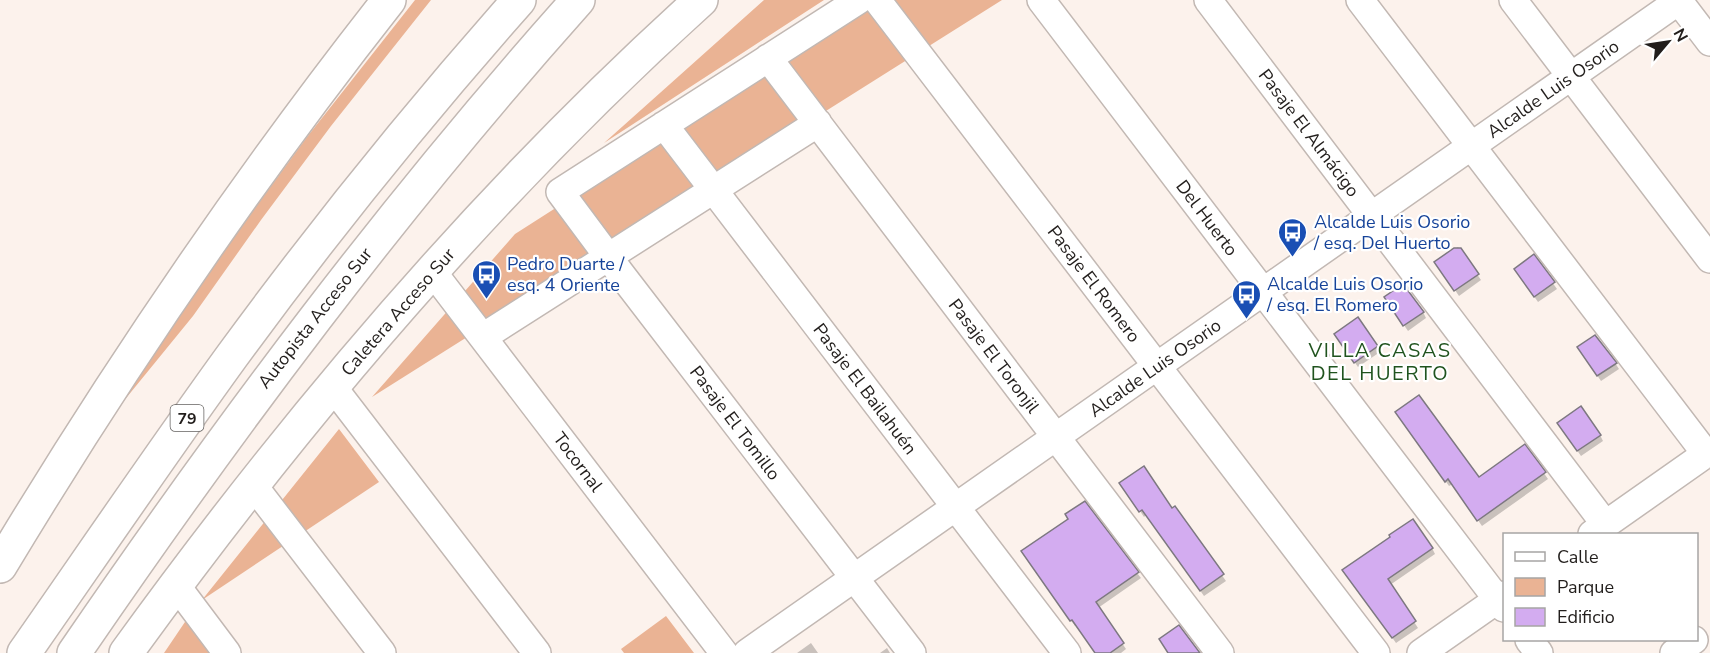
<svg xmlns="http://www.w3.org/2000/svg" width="1710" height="653" font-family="'Nunito Sans',sans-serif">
<rect width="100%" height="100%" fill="#fcf2ec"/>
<path fill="#eab394" d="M 415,0 L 431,0 L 331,126 L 261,220 L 193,316 L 96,435 L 224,250 L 307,137 Z
M 764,0 L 824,0 L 604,143 Z
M 881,0 L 1002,0 L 372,397 L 515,234 Z
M 339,429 L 379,482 L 202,600 Z
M 666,616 L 694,653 L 624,653 L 621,649 Z
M 187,619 L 210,653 L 164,653 Z"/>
<path fill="#0003" d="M 1458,247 L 1481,280 L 1459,296 L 1436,262 Z
M 1534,257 L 1557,289 L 1538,302 L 1519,275 Z
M 1389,303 L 1423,312 L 1426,318 L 1408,331 Z
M 1339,340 L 1377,347 L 1380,352 L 1358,367 Z
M 1582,353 L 1615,363 L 1619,369 L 1601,381 Z
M 1400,418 L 1478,480 L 1525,446 L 1548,479 L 1482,526 L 1453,484 L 1449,486 Z
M 1562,429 L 1600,435 L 1603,441 L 1581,456 Z
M 1125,489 L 1172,510 L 1174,508 L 1226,581 L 1204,596 L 1146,515 L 1144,517 Z
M 1070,519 L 1137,573 L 1141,578 L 1098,608 L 1126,649 L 1121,653 L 1096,653 L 1077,625 L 1075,626 L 1027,557 Z
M 1432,548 L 1435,554 L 1390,585 L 1418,628 L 1396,643 L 1348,576 Z
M 811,643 L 818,653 L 797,653 Z
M 887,648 L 890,653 L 880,653 Z"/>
<path fill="#d3acf0" stroke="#7d7880" stroke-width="1.5" d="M 1454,248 L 1461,248 L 1479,274 L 1454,291 L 1434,262 Z
M 1534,254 L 1555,282 L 1534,297 L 1514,269 Z
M 1403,284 L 1424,312 L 1403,326 L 1384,297 Z
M 1358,317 L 1378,346 L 1354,363 L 1334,334 Z
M 1595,335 L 1617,363 L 1597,376 L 1577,347 Z
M 1419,395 L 1479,477 L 1525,444 L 1546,472 L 1477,521 L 1448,479 L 1445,482 L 1395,412 Z
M 1581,406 L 1601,435 L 1577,451 L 1557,423 Z
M 1144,466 L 1172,508 L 1175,506 L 1224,574 L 1200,591 L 1142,510 L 1139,512 L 1119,483 Z
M 1085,501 L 1139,572 L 1096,602 L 1124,643 L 1110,653 L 1095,653 L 1072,620 L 1070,621 L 1021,551 L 1068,519 L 1065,514 Z
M 1413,519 L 1433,548 L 1388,579 L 1416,621 L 1392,638 L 1342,570 L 1390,537 L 1389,535 Z
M 1179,625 L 1200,653 L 1168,653 L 1159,639 Z"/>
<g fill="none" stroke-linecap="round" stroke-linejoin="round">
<defs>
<path id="minor" d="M 859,0 L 560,192 L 621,274 L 912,653
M 877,0 L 1376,653
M 1041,0 L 1504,608
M 1208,0 L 1605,524
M 1360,0 L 1706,454
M 1513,0 L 1710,259
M 1678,0 L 1710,42
M 768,58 L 1220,653
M 664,125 L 1067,653
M 432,271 L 724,653
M 483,337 L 818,123
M 332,386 L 537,653
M 253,485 L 382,653
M 1592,534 L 1710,451
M 176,585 L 227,653
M 1529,640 L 1539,653
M 747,653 L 1680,0
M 1421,653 L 1504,595
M 1674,653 L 1694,640"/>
<path id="major" d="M 0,566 C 118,370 248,179 389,0
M 126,653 C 296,418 486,194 701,0"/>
<path id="highway" d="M 24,653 C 93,554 161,454 232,356 C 322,233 418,114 519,0
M 74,653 C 230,425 394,206 578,0"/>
</defs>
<use href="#minor" stroke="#c2b8b3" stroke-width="30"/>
<use href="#major" stroke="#c2b8b3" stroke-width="36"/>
<use href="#highway" stroke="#c2b8b3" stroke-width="36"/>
<use href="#minor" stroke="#fff" stroke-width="27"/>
<use href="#major" stroke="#fff" stroke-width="33"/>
<use href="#highway" stroke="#fff" stroke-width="33"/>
</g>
<defs>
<symbol id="bus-pin" viewBox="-11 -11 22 30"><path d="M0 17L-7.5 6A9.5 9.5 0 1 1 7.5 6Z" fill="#1a4fb4" stroke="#fff"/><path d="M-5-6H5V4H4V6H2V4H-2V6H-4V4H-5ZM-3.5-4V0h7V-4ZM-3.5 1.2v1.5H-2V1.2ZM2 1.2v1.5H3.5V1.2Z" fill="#fff"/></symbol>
</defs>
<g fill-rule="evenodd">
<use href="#bus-pin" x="1276" y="216" width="33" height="45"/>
<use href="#bus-pin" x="470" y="258" width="33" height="45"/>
<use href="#bus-pin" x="1230" y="278" width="33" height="45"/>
</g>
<g text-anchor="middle" stroke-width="4.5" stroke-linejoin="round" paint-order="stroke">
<rect fill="#fff" stroke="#646260" stroke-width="1.5" x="170.5" y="405" width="33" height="26" rx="4.5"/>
<g font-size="16" font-weight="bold" fill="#221e1c">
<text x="187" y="424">79</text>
</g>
<g font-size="18" fill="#221e1c" stroke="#fff">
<text transform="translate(1553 89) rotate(-35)" y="6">Alcalde Luis Osorio</text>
<text transform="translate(1309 133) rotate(53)" y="6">Pasaje El Almácigo</text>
<text transform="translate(1207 218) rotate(53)" y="6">Del Huerto</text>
<text transform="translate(1094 284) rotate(53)" y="6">Pasaje El Romero</text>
<text transform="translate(398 312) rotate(-49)" y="6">Caletera Acceso Sur</text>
<text transform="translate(315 318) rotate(-52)" y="6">Autopista Acceso Sur</text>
<text transform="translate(994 356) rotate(53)" y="6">Pasaje El Toronjil</text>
<text transform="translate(1155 368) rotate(-35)" y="6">Alcalde Luis Osorio</text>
<text transform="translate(865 389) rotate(53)" y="6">Pasaje El Bailahuén</text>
<text transform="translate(735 423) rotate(53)" y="6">Pasaje El Tomillo</text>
<text transform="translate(578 462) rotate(53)" y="6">Tocornal</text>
</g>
<g font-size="18" fill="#164399" stroke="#fff" text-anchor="start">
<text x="1314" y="228">Alcalde Luis Osorio<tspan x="1314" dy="21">/ esq. Del Huerto</tspan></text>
<text x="507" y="270">Pedro Duarte /<tspan x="507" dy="21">esq. 4 Oriente</tspan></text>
<text x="1267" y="290">Alcalde Luis Osorio<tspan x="1267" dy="21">/ esq. El Romero</tspan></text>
</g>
<g font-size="20" letter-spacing="1.5" fill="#20531e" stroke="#fff">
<text x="1380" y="357">VILLA CASAS<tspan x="1380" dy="23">DEL HUERTO</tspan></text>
</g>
</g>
<rect x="1503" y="533" width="195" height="108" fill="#ffffff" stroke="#a7a5a4" stroke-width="1.5"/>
<rect x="1515" y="552" width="30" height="9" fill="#ffffff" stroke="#a7a5a4" stroke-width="1.5"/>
<text x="1557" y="563" font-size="18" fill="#221e1c">Calle</text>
<rect x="1515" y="578" width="30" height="18" fill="#eab394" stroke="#a7a5a4" stroke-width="1.5"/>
<text x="1557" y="593" font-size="18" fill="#221e1c">Parque</text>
<rect x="1515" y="608" width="30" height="18" fill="#d3acf0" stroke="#a7a5a4" stroke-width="1.5"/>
<text x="1557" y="623" font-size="18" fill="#221e1c">Edificio</text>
<g transform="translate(1668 42) rotate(61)" stroke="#ffffff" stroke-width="4.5" paint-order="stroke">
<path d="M0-4.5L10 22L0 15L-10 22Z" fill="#221e1c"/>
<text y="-9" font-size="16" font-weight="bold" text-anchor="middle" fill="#221e1c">N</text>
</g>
</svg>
